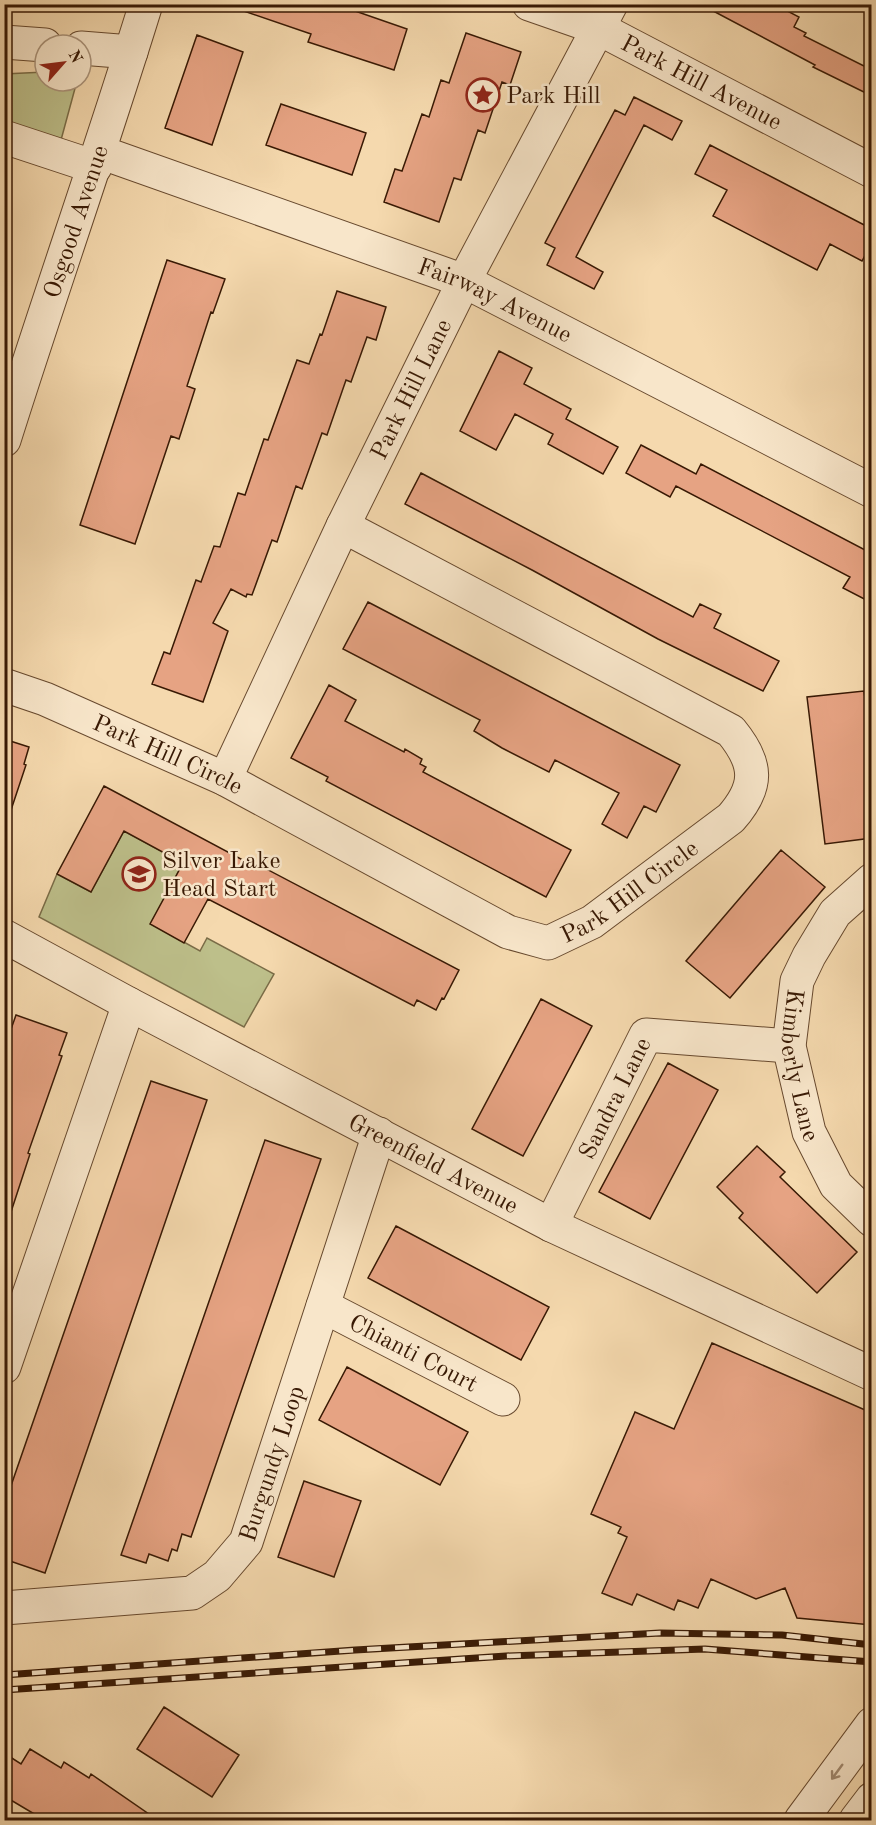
<svg xmlns="http://www.w3.org/2000/svg" width="876" height="1825" font-family="'Old Standard TT',serif">
<rect width="100%" height="100%" fill="#f5d9ae"/>
<filter id="stains"><feTurbulence type="fractalNoise" baseFrequency=".00333" numOctaves="4"/><feColorMatrix values="0 0 0 0 .2 0 0 0 0 .09 0 0 0 0 .02 0 0 0 .5 -.17"/></filter>
<radialGradient id="worn" r=".72"><stop offset=".6" stop-color="#630" stop-opacity="0"/><stop offset="1" stop-color="#630" stop-opacity=".3"/></radialGradient>
<path fill="#bdbf8a" stroke="#7a6c47" stroke-width="1.5" d="M 45,72 L 45,81 L 77,81 L 61,140 L 5,124 L 4,74 Z
M 124,831 L 183,863 L 151,924 L 200,951 L 207,938 L 274,974 L 244,1027 L 39,917 L 57,874 L 91,892 Z"/>
<path fill="#e6a383" stroke="#381904" stroke-width="1.5" d="M 235,4 L 335,4 L 407,29 L 394,70 L 308,42 L 311,34 L 235,8 Z
M 700,4 L 774,4 L 799,17 L 794,27 L 806,33 L 804,36 L 872,70 L 872,96 L 813,67 L 815,65 Z
M 466,33 L 521,52 L 510,85 L 502,82 L 485,133 L 478,130 L 461,180 L 454,178 L 439,222 L 384,202 L 395,169 L 402,171 L 422,114 L 429,117 L 441,80 L 449,83 Z
M 197,35 L 243,52 L 212,145 L 165,128 Z
M 634,97 L 682,121 L 672,140 L 644,125 L 576,257 L 603,272 L 594,289 L 547,265 L 555,248 L 545,243 L 615,110 L 625,115 Z
M 281,104 L 366,133 L 352,175 L 266,145 Z
M 710,145 L 872,229 L 872,243 L 862,261 L 830,244 L 817,270 L 713,216 L 727,190 L 695,174 Z
M 167,260 L 225,279 L 213,313 L 211,312 L 187,386 L 195,389 L 179,439 L 171,436 L 135,544 L 80,525 Z
M 337,291 L 386,307 L 376,340 L 367,337 L 351,382 L 346,380 L 327,435 L 322,433 L 302,489 L 296,486 L 277,542 L 272,540 L 252,595 L 247,594 L 246,597 L 231,589 L 213,623 L 228,631 L 203,702 L 152,684 L 164,652 L 170,654 L 196,580 L 201,582 L 214,546 L 220,547 L 238,493 L 245,495 L 264,439 L 268,440 L 297,360 L 309,364 L 320,334 L 322,335 Z
M 499,351 L 532,368 L 524,384 L 571,409 L 566,419 L 618,447 L 603,474 L 548,444 L 553,434 L 515,414 L 496,450 L 460,431 Z
M 641,445 L 696,474 L 701,464 L 865,550 L 872,538 L 872,603 L 843,588 L 850,577 L 676,486 L 670,497 L 626,473 Z
M 421,473 L 693,617 L 700,604 L 721,614 L 714,628 L 779,661 L 763,691 L 658,639 L 532,570 L 405,504 Z
M 368,602 L 680,765 L 656,812 L 644,806 L 627,838 L 602,824 L 619,793 L 555,760 L 549,772 L 502,748 L 474,731 L 480,720 L 343,649 Z
M 329,685 L 356,700 L 345,721 L 404,752 L 405,749 L 422,759 L 420,764 L 426,767 L 423,772 L 571,850 L 546,897 L 326,781 L 328,777 L 291,758 Z
M 864,691 L 872,751 L 872,838 L 825,844 L 807,697 Z
M 4,739 L 29,747 L 24,764 L 26,765 L 8,819 L 4,818 Z
M 104,786 L 252,865 L 253,862 L 459,970 L 444,999 L 442,998 L 436,1010 L 417,1000 L 414,1006 L 208,899 L 184,943 L 150,924 L 183,863 L 124,831 L 91,892 L 57,874 Z
M 781,850 L 825,887 L 730,998 L 686,961 Z
M 541,999 L 592,1026 L 523,1156 L 472,1129 Z
M 16,1015 L 67,1033 L 59,1055 L 62,1056 L 28,1153 L 30,1154 L 8,1221 L 4,1220 L 4,1049 Z
M 668,1063 L 718,1090 L 650,1219 L 599,1192 Z
M 151,1081 L 207,1100 L 45,1573 L 4,1559 L 4,1506 Z
M 265,1140 L 321,1159 L 191,1537 L 182,1534 L 177,1551 L 172,1549 L 168,1561 L 149,1554 L 146,1563 L 121,1555 Z
M 757,1146 L 785,1172 L 780,1177 L 857,1252 L 817,1293 L 739,1218 L 743,1213 L 717,1187 Z
M 396,1226 L 549,1307 L 521,1360 L 368,1278 Z
M 712,1343 L 872,1413 L 872,1625 L 797,1618 L 785,1588 L 756,1599 L 711,1579 L 698,1608 L 678,1600 L 674,1610 L 637,1594 L 632,1605 L 602,1593 L 627,1537 L 618,1533 L 621,1527 L 591,1514 L 635,1412 L 674,1429 Z
M 347,1367 L 468,1432 L 440,1485 L 319,1420 Z
M 304,1481 L 361,1501 L 334,1577 L 278,1557 Z
M 164,1707 L 239,1755 L 212,1797 L 137,1749 Z
M 30,1749 L 61,1768 L 64,1762 L 89,1778 L 91,1774 L 159,1821 L 46,1821 L 4,1796 L 4,1753 L 21,1764 Z"/>
<g fill="none" stroke-linecap="round" stroke-linejoin="round">
<defs>
<g id="minor">
<path id="s1" d="M 529,4 L 598,28 L 872,171"/>
<path d="M 4,42 L 45,45"/>
<path d="M 81,48 L 131,52"/>
<path d="M 4,137 L 95,167"/>
<path id="s2" d="M 100,152 L 464,281 L 872,491"/>
<path id="s3" d="M 4,440 C 50,294 101,150 146,4"/>
<path id="s4" d="M 4,685 L 45,699 L 225,779 L 508,932 L 548,943 L 592,922 L 731,818 C 759,786 758,764 731,731 L 343,526"/>
<path id="s5" d="M 225,779 L 343,526 L 464,281 L 611,4"/>
<path id="s6" d="M 872,880 L 835,913 L 809,956 L 797,981 L 789,1046 L 809,1132 L 836,1185 L 872,1220"/>
<path id="s7" d="M 4,936 L 129,1004 L 551,1225 L 872,1374"/>
<path id="s8" d="M 551,1225 L 646,1035 L 789,1046"/>
<path id="s9" d="M 323,1306 L 503,1399"/>
<path d="M 4,1367 L 129,1004"/>
<path id="s10" d="M 4,1608 L 192,1593 L 217,1576 L 246,1542 L 379,1134"/>
<path d="M 801,1820 L 872,1724"/>
<path d="M 856,1820 L 872,1799"/>
</g>
</defs>
<use href="#minor" stroke="#67492e" stroke-width="35"/>
<use href="#minor" stroke="#f8e6ca" stroke-width="33"/>
<defs>
<path id="rail" d="M 4,1675 L 355,1650 L 660,1633 L 782,1635 L 872,1645
M 4,1690 L 506,1656 L 705,1649 L 872,1662"/>
</defs>
<use href="#rail" stroke="#381904" stroke-width="7"/>
<use href="#rail" stroke="#f8e6ca" stroke-width="4.5" stroke-dasharray="14" stroke-linecap="butt"/>
</g>
<defs><path id="oneway-shaft" d="M-6 0H5M1.5-3L5.5 0L1.5 3" fill="none" stroke-width="1.6" stroke-linecap="round" stroke-linejoin="round" transform="scale(1.5)"/></defs>
<use stroke="#a28a71" href="#oneway-shaft" transform="translate(837 1772) rotate(126)"/>
<defs>
<symbol id="sight-ring" viewBox="-11 -11 22 22"><circle r="9.5" fill="#f8e6ca" stroke="#8f2418" stroke-width="1.5"/><path d="M0-6L1.8-2.2L6-1.7L2.9 1.2L3.7 5.4L0 3.3L-3.7 5.4L-2.9 1.2L-6-1.7L-1.8-2.2Z" fill="#8f2418"/></symbol>
<symbol id="school-ring" viewBox="-11 -11 22 22"><circle r="9.5" fill="#f8e6ca" stroke="#8f2418" stroke-width="1.5"/><path d="M0-5L7-2L0 1L-7-2ZM-4 1L0 2.5L4 1V4Q0 6-4 4Z" fill="#8f2418"/></symbol>
</defs>
<g fill-rule="evenodd">
<use href="#sight-ring" x="464" y="76" width="38" height="38"/>
<use href="#school-ring" x="120" y="855" width="38" height="38"/>
</g>
<g text-anchor="middle" stroke-width="5" stroke-linejoin="round" paint-order="stroke">
<g font-size="24" fill="#381904" stroke="#f8e6ca">
<text dy="8" stroke="none"><textPath href="#s1" startOffset="190">Park Hill Avenue</textPath></text>
<text dy="8" stroke="none"><textPath href="#s3" startOffset="230">Osgood Avenue</textPath></text>
<text dy="8" stroke="none"><textPath href="#s2" startOffset="422">Fairway Avenue</textPath></text>
<text dy="8" stroke="none"><textPath href="#s5" startOffset="432">Park Hill Lane</textPath></text>
<text dy="8" stroke="none"><textPath href="#s4" startOffset="178">Park Hill Circle</textPath></text>
<text dy="8" stroke="none"><textPath href="#s4" startOffset="700">Park Hill Circle</textPath></text>
<text dy="8" stroke="none"><textPath href="#s6" startOffset="213">Kimberly Lane</textPath></text>
<text dy="8" stroke="none"><textPath href="#s8" startOffset="142">Sandra Lane</textPath></text>
<text dy="8" stroke="none"><textPath href="#s7" startOffset="486">Greenfield Avenue</textPath></text>
<text dy="8" stroke="none"><textPath href="#s9" startOffset="102">Chianti Court</textPath></text>
<text dy="8" stroke="none"><textPath href="#s10" startOffset="346">Burgundy Loop</textPath></text>
</g>
<g font-size="24" fill="#381904" stroke="#f8e6ca" text-anchor="start">
<text x="506" y="103">Park Hill</text>
<text x="162" y="868">Silver Lake<tspan x="162" dy="28">Head Start</tspan></text>
</g>
</g>
<rect width="876" height="1825" fill="none" stroke="#f5d9ae" stroke-width="24"/>
<rect x="6" y="6" width="864" height="1813" fill="none" stroke="#381904" stroke-width="3"/>
<rect x="12" y="12" width="852" height="1801" fill="none" stroke="#381904" stroke-width="1.5"/>
<g transform="translate(63 63) rotate(62)"><circle r="28" fill="#f8e6ca" stroke="#ab947b" stroke-width="1.5"/>
<path d="M0-4.5L10 22L0 15L-10 22Z" fill="#8f2418"/>
<text y="-9" font-size="16" font-weight="bold" text-anchor="middle" fill="#381904">N</text>
</g>
<rect width="100%" height="100%" filter="url(#stains)"/>
<rect width="100%" height="100%" fill="url(#worn)"/>
</svg>
